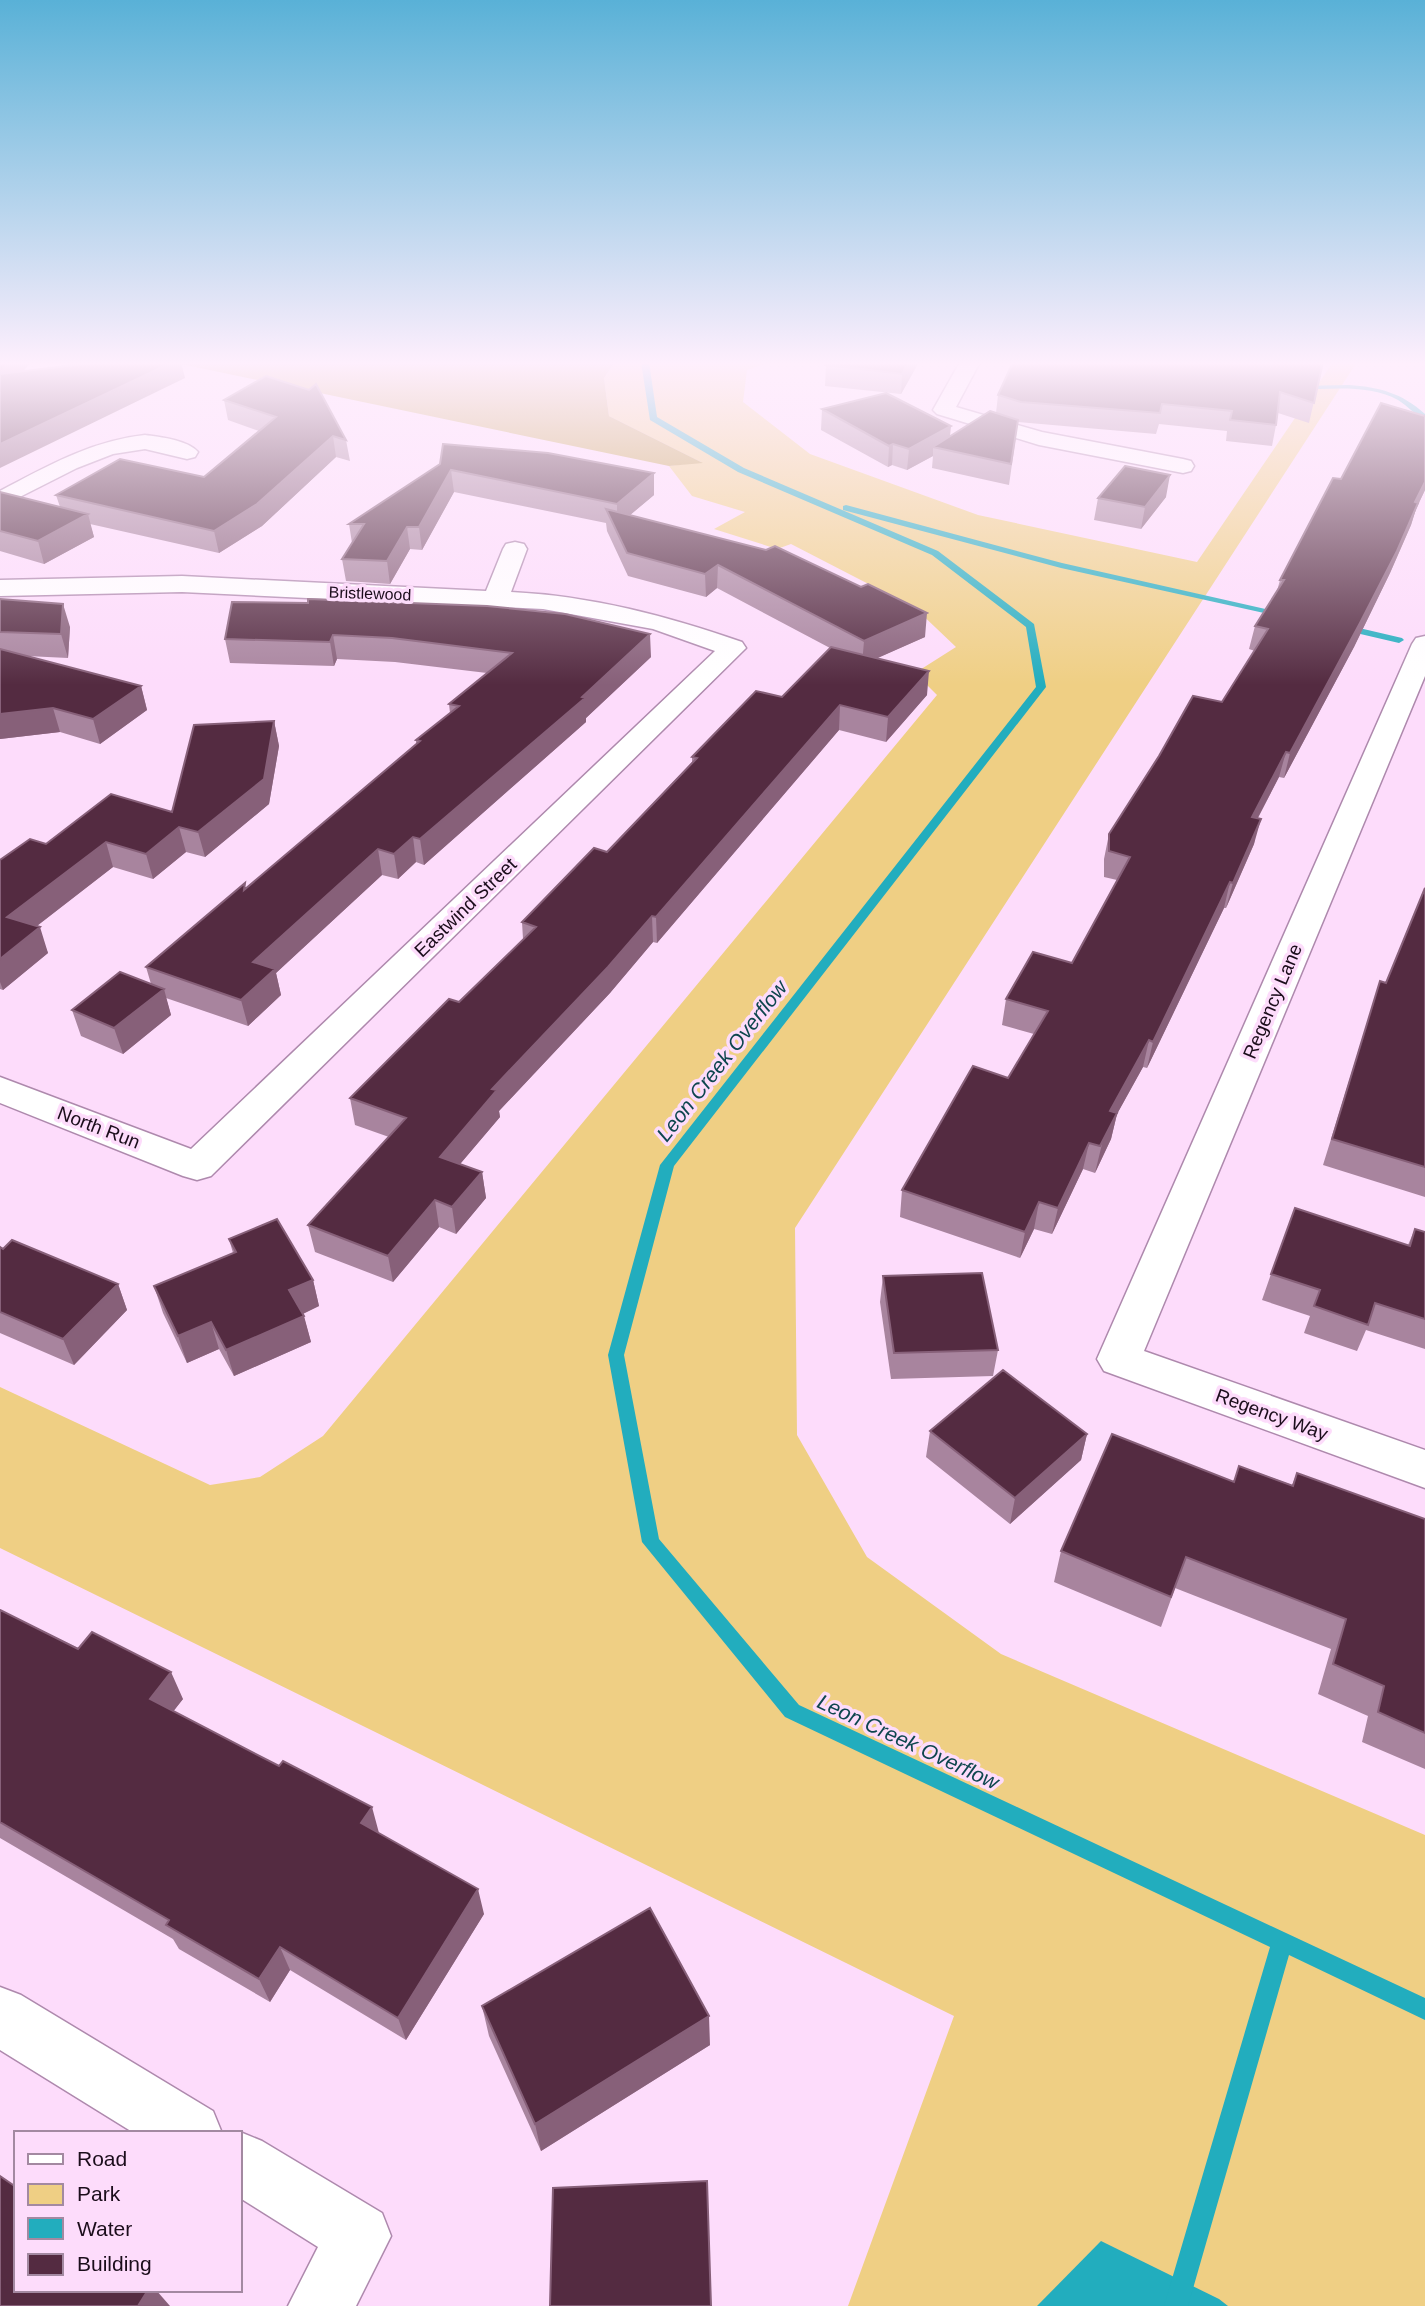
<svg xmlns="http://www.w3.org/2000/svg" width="1425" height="2306" font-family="Arial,sans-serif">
<rect width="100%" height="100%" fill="#fddcfb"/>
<path fill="#efcf84" d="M 615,362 L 770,362 L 747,370 L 743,402 L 810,454 L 978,515 L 1197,562 L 1333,362 L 1357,362 L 795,1228 L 797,1435 L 867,1557 L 1001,1654 L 1425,1835 L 1425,2306 L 848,2306 L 954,2016 L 0,1548 L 0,1387 L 210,1485 L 260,1477 L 323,1436 L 937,695 L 915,673 L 956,647 L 915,608 L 791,544 L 777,549 L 714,529 L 745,512 L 692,496 L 669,466 L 701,462 L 609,416 L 604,378 Z"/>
<path fill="#c2a04b" d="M 171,362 L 615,362 L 604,378 L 609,416 L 703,463 L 669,466 Z"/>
<path fill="#22adbe" d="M 1101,2241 L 1219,2299 L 1228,2306 L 1037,2306 Z"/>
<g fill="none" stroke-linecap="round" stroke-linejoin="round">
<path fill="#22adbe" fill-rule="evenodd" d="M 641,362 L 649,362 L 657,417 L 744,468 L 938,551 L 1034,624 L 1046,687 L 674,1166 L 624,1355 L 659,1539 L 799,1705 L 1425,1998 L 1425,2020 L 1289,1955 L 1188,2306 L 1164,2306 L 1270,1947 L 785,1717 L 642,1542 L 608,1355 L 660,1165 L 1036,687 L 1026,627 L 932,555 L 738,472 L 650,420 Z
M 1349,385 C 1379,387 1402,393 1425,414 L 1425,420 C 1415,415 1408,406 1398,400 C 1369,384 1330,389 1298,390 L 1294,388 L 1298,386 Z
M 846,505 L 1062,563 L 1287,614 L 1282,617 L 1061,568 L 843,510 L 843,506 Z
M 1342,624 L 1402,638 L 1404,640 L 1399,643 L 1339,629 L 1339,625 Z"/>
<defs>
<path id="street" d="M 960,362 L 980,362 L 956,407 L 1042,432 L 1183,459 L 1191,461 L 1194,466 L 1191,471 L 1183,473 L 1039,445 L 937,414 L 933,410 Z
M 145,435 C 160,437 188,440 198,452 L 195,457 L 187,459 L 145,449 L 113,454 L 77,468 L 0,507 L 0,491 C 47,466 91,441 145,435 Z
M 515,542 L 524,544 L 527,549 L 511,592 C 592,596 667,616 742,642 L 746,648 L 211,1176 L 197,1180 L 183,1176 L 0,1103 L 0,1077 L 191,1149 L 715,651 L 653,629 L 543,609 L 182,592 L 0,596 L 0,580 L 182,576 L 486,591 L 503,549 L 506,544 Z
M 1425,636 L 1425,676 L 1144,1351 L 1425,1450 L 1425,1488 L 1104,1371 L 1097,1359 L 1412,644 L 1416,638 Z
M 0,1987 L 21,1995 L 213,2111 L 222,2133 L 134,2133 L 0,2050 Z
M 240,2132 L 262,2141 L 382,2213 L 391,2236 L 356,2306 L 288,2306 L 318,2247 L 240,2198 Z"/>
</defs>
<use href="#street" stroke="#ae89ad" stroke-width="3"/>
<use href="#street" fill="#fff" fill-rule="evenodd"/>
</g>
<path fill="#a8849e" d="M 919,362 L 901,394 L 825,386 L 826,365 Z
M 1323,362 L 1309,423 L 1278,413 L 1276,425 L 1272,446 L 1226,441 L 1227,431 L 1159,424 L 1156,434 L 1018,422 L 1009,485 L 932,468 L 933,456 L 907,470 L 892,465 L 888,467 L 821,430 L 822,409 L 950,437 L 996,413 L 998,395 Z
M 224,400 L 346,440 L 350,461 L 336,457 L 262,526 L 219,553 L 90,524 L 94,537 L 44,564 L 0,551 L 0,492 L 60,507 L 56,495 L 204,477 L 259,431 L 228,420 Z
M 1425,416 L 1425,490 L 1416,509 L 1411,525 L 1390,573 L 1354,647 L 1284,778 L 1279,777 L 1258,818 L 1254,844 L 1226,908 L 1224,908 L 1147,1068 L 1143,1067 L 1117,1114 L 1111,1139 L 1095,1173 L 1083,1169 L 1052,1234 L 1034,1229 L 1020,1258 L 900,1217 L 902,1190 L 1008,1078 L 1034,1034 L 1002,1025 L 1006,999 L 1072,963 L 1117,880 L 1104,877 L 1104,859 L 1109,834 L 1222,702 L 1255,651 L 1249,649 L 1255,626 L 1277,591 L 1280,580 L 1341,479 Z
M 440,464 L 654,495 L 630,515 L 925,637 L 877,658 L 927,695 L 886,742 L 839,730 L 657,943 L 653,942 L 610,993 L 499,1111 L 500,1117 L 460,1164 L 482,1172 L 486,1198 L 456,1234 L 439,1227 L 393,1282 L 315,1252 L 308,1225 L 389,1137 L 355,1125 L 350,1098 L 459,1002 L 523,939 L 522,922 L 607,852 L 692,762 L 692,757 L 782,697 L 830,648 L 717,588 L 706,597 L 628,576 L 607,531 L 606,523 L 454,492 L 422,550 L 410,549 L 390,584 L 346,581 L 342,559 L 352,543 L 349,524 Z
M 1166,497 L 1141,529 L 1094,520 L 1098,498 Z
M 0,599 L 70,627 L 68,658 L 27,656 L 141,686 L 147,710 L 100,744 L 60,732 L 0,739 Z
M 232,602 L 651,657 L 586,718 L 586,722 L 424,865 L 416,862 L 398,879 L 382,875 L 276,973 L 281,995 L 248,1026 L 166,998 L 171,1015 L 123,1054 L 81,1036 L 72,1010 L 151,984 L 146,967 L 246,888 L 416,744 L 416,740 L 450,713 L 449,704 L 487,673 L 395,662 L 337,659 L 334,666 L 230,663 L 225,639 Z
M 274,721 L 279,746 L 269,804 L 205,857 L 186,852 L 153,879 L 113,867 L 37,926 L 48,953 L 3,990 L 0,989 L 0,860 L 46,844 L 172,812 Z
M 1425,888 L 1425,1197 L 1323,1165 L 1380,981 L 1386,983 Z
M 1415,1229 L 1425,1232 L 1425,1349 L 1366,1330 L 1357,1351 L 1304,1333 L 1310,1316 L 1262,1300 L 1271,1274 L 1408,1245 Z
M 229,1239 L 313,1280 L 319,1306 L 303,1314 L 311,1342 L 234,1376 L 219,1349 L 187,1363 L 163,1313 L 154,1286 L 233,1253 Z
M 0,1247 L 118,1284 L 127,1310 L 74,1365 L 0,1333 Z
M 883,1276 L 998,1350 L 993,1376 L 891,1379 L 880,1302 Z
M 930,1431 L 1087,1434 L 1081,1460 L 1010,1524 L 926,1457 Z
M 1239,1466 L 1292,1485 L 1297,1473 L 1425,1519 L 1425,1769 L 1362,1742 L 1368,1716 L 1318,1694 L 1331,1649 L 1175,1588 L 1161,1627 L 1054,1582 L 1061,1551 L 1234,1482 Z
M 0,1610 L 183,1699 L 173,1711 L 379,1833 L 484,1914 L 406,2040 L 290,1970 L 270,2002 L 179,1949 L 173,1939 L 0,1838 Z
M 482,2006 L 710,2045 L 541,2151 L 489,2036 Z"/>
<path fill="#876079" d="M 9,362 L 31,362 L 4,395 L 0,379 L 0,373 Z
M 173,362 L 181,362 L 185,378 L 0,468 L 0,444 Z
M 909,362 L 919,362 L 901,394 L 902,374 Z
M 951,426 L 949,447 L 933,447 L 933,456 L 907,470 L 909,449 Z
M 333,436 L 336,457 L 262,526 L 219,553 L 214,531 Z
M 893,444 L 892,465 L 888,467 L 889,446 Z
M 451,470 L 454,492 L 422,550 L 419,527 Z
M 654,473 L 654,495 L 617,526 L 617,504 Z
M 1170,475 L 1166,497 L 1141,529 L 1145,507 Z
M 1425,482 L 1425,490 L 1416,509 L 1411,525 L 1390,573 L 1354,647 L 1284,778 L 1290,753 Z
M 88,514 L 94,537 L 44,564 L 38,541 Z
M 407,527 L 410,549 L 390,584 L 387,561 Z
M 718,565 L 717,588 L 706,597 L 705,574 Z
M 63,604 L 70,627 L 68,658 L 61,634 Z
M 927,613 L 925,637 L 862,665 L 864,641 Z
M 650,634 L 651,657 L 586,718 L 586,722 L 424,865 L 420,839 L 582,697 Z
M 333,635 L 337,659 L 334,666 L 330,642 Z
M 929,671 L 927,695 L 886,742 L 888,717 Z
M 141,686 L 147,710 L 100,744 L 93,719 Z
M 840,705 L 839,730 L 657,943 L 656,917 Z
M 53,708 L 60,732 L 0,739 L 0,714 Z
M 274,721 L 279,746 L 269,804 L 205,857 L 198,832 Z
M 1286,752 L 1279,777 L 1245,842 L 1252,817 Z
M 1261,819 L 1254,844 L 1226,908 L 1233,883 Z
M 179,827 L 186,852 L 153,879 L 146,854 Z
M 413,837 L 416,862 L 398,879 L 394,854 Z
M 106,842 L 113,867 L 16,942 L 7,917 Z
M 378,849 L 382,875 L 276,973 L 281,995 L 248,1026 L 241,1000 L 253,962 Z
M 1230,882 L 1224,908 L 1147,1068 L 1153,1042 Z
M 652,916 L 653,942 L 610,993 L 499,1111 L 500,1117 L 444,1183 L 440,1157 L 492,1089 Z
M 40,927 L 48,953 L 3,990 L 0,982 L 0,959 Z
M 164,989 L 171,1015 L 123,1054 L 114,1028 Z
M 1149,1040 L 1143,1067 L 1117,1114 L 1111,1139 L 1095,1173 L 1110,1111 Z
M 1089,1143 L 1083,1169 L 1052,1234 L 1058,1208 Z
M 482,1172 L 486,1198 L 456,1234 L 452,1207 Z
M 435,1200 L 439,1227 L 393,1282 L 388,1256 Z
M 1039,1202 L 1034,1229 L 1020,1258 L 1025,1232 Z
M 313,1280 L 319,1306 L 296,1317 L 289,1290 Z
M 118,1284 L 127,1310 L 74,1365 L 63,1339 Z
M 304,1316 L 311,1342 L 234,1376 L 226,1350 Z
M 211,1322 L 219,1349 L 187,1363 L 178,1336 Z
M 1087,1434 L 1081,1460 L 1010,1524 L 1015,1498 Z
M 171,1672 L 183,1699 L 162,1726 L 150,1699 Z
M 372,1807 L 379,1833 L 369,1848 L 361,1823 Z
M 478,1889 L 484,1914 L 406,2040 L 398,2018 Z
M 280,1947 L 290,1970 L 270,2002 L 259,1979 Z
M 709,2016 L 710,2045 L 541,2151 L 535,2124 Z
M 148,2290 L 156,2290 L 170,2306 L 138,2306 Z"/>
<path fill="#542b41" stroke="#876079" stroke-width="2" d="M 0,362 L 9,362 L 0,373 Z
M 98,362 L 173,362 L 0,444 L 0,374 Z
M 829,362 L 909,362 L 902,374 L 826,365 Z
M 1013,362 L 1323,362 L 1314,403 L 1280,392 L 1276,425 L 1230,420 L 1232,411 L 1162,404 L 1160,413 L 1021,402 L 998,395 Z
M 266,376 L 309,390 L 316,384 L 346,440 L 333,436 L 257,504 L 214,531 L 56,495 L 120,459 L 204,477 L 276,417 L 224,400 Z
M 886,393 L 951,426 L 909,449 L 893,444 L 889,446 L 822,409 Z
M 1381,403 L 1425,416 L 1425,482 L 1415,502 L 1418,503 L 1397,551 L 1360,623 L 1290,753 L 1286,752 L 1252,817 L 1261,819 L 1233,883 L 1230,882 L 1153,1042 L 1149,1040 L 1110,1111 L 1117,1113 L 1100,1146 L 1089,1143 L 1058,1208 L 1039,1202 L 1025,1232 L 902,1190 L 973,1066 L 1008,1078 L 1048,1011 L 1006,999 L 1033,952 L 1072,963 L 1130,857 L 1109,851 L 1109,834 L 1159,756 L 1193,696 L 1222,702 L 1268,629 L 1255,626 L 1284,580 L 1280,580 L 1333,478 L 1341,479 Z
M 990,411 L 1018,420 L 1011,464 L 933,447 Z
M 443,444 L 548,453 L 654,473 L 617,504 L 451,470 L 419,527 L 407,527 L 387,561 L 342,559 L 364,524 L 349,524 L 440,464 Z
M 1125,466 L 1170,475 L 1145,507 L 1098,498 Z
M 0,492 L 88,514 L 38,541 L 0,531 Z
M 606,509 L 766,550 L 775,546 L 861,587 L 868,584 L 927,613 L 864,641 L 718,565 L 705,574 L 627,553 Z
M 0,599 L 63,604 L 61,634 L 0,632 Z
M 308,599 L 487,606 L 565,614 L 650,634 L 582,697 L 585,698 L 420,839 L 413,837 L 394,854 L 378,849 L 253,962 L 275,969 L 241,1000 L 146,967 L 245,883 L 244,890 L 420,741 L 416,740 L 459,706 L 449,704 L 512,653 L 392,638 L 333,635 L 330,642 L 225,639 L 232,602 L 308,603 Z
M 831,647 L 929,671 L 888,717 L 840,705 L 656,917 L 652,916 L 608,967 L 492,1089 L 497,1090 L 440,1157 L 482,1172 L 452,1207 L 435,1200 L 388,1256 L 308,1225 L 406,1118 L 350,1098 L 449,999 L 459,1002 L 536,927 L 522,922 L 594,848 L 607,852 L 697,758 L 692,757 L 756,691 L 782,697 Z
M 0,649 L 141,686 L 93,719 L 53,708 L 0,714 Z
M 274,721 L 264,779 L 198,832 L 179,827 L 146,854 L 106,842 L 7,917 L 40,927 L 0,959 L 0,860 L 30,839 L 46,844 L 111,794 L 172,812 L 194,725 Z
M 1425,888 L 1425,1167 L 1332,1139 L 1380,981 L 1386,983 Z
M 120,972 L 164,989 L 114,1028 L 72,1010 Z
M 1295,1208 L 1410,1246 L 1415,1229 L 1425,1232 L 1425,1319 L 1375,1303 L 1368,1325 L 1314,1306 L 1320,1290 L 1271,1274 Z
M 277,1219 L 313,1280 L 289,1290 L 304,1316 L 226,1350 L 211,1322 L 178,1336 L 154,1286 L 236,1252 L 229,1239 Z
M 12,1240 L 118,1284 L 63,1339 L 0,1312 L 0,1247 L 3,1249 Z
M 982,1273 L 998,1350 L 894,1353 L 883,1276 Z
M 1003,1370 L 1087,1434 L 1015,1498 L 930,1431 Z
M 1112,1434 L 1234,1482 L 1239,1466 L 1293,1486 L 1297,1473 L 1425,1519 L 1425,1733 L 1378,1712 L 1384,1686 L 1333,1664 L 1346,1619 L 1186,1557 L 1171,1597 L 1061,1551 Z
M 0,1610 L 78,1649 L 92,1632 L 171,1672 L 150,1699 L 279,1766 L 283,1761 L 372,1807 L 361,1823 L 478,1889 L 398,2018 L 280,1947 L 259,1979 L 166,1925 L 169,1920 L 0,1822 Z
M 650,1908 L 709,2016 L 535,2124 L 482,2006 Z
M 0,2176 L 16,2187 L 16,2290 L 148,2290 L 138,2306 L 0,2306 Z
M 707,2181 L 711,2306 L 550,2306 L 553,2188 Z"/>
<linearGradient id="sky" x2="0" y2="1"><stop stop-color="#59b1d7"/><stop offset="0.53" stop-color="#feeffd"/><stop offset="1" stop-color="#feeffd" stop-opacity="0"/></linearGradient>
<rect width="1425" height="685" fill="url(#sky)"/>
<g text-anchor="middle" stroke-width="7" stroke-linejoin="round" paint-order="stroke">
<g font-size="16" fill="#1b0d1b" stroke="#fddcfb">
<text transform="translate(370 593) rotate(2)" y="6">Bristlewood</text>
</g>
<g font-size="19" fill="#1b0d1b" stroke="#fddcfb">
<text transform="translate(465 907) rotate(-44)" y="7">Eastwind Street</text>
<text transform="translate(1272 1001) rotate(-67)" y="7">Regency Lane</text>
<text transform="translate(99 1127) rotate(21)" y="7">North Run</text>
<text transform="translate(1272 1414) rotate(20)" y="7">Regency Way</text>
</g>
<g font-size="21" font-style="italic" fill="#0e464e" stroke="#fddcfb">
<text transform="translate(722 1061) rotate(-52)" y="7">Leon Creek Overflow</text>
<text transform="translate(908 1742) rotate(25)" y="7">Leon Creek Overflow</text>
</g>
</g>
<rect x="14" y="2131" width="228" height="161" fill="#fddcfb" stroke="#a389a1" stroke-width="2"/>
<rect x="28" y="2154" width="35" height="10" fill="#ffffff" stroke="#a389a1" stroke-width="2"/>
<text x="77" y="2166" font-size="21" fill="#1b0d1b">Road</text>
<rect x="28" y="2184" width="35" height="21" fill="#efcf84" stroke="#a389a1" stroke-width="2"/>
<text x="77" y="2201" font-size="21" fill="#1b0d1b">Park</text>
<rect x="28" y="2218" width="35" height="21" fill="#22adbe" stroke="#a389a1" stroke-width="2"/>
<text x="77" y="2236" font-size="21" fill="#1b0d1b">Water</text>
<rect x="28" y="2254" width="35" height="21" fill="#542b41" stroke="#a389a1" stroke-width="2"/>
<text x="77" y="2271" font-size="21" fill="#1b0d1b">Building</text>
</svg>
